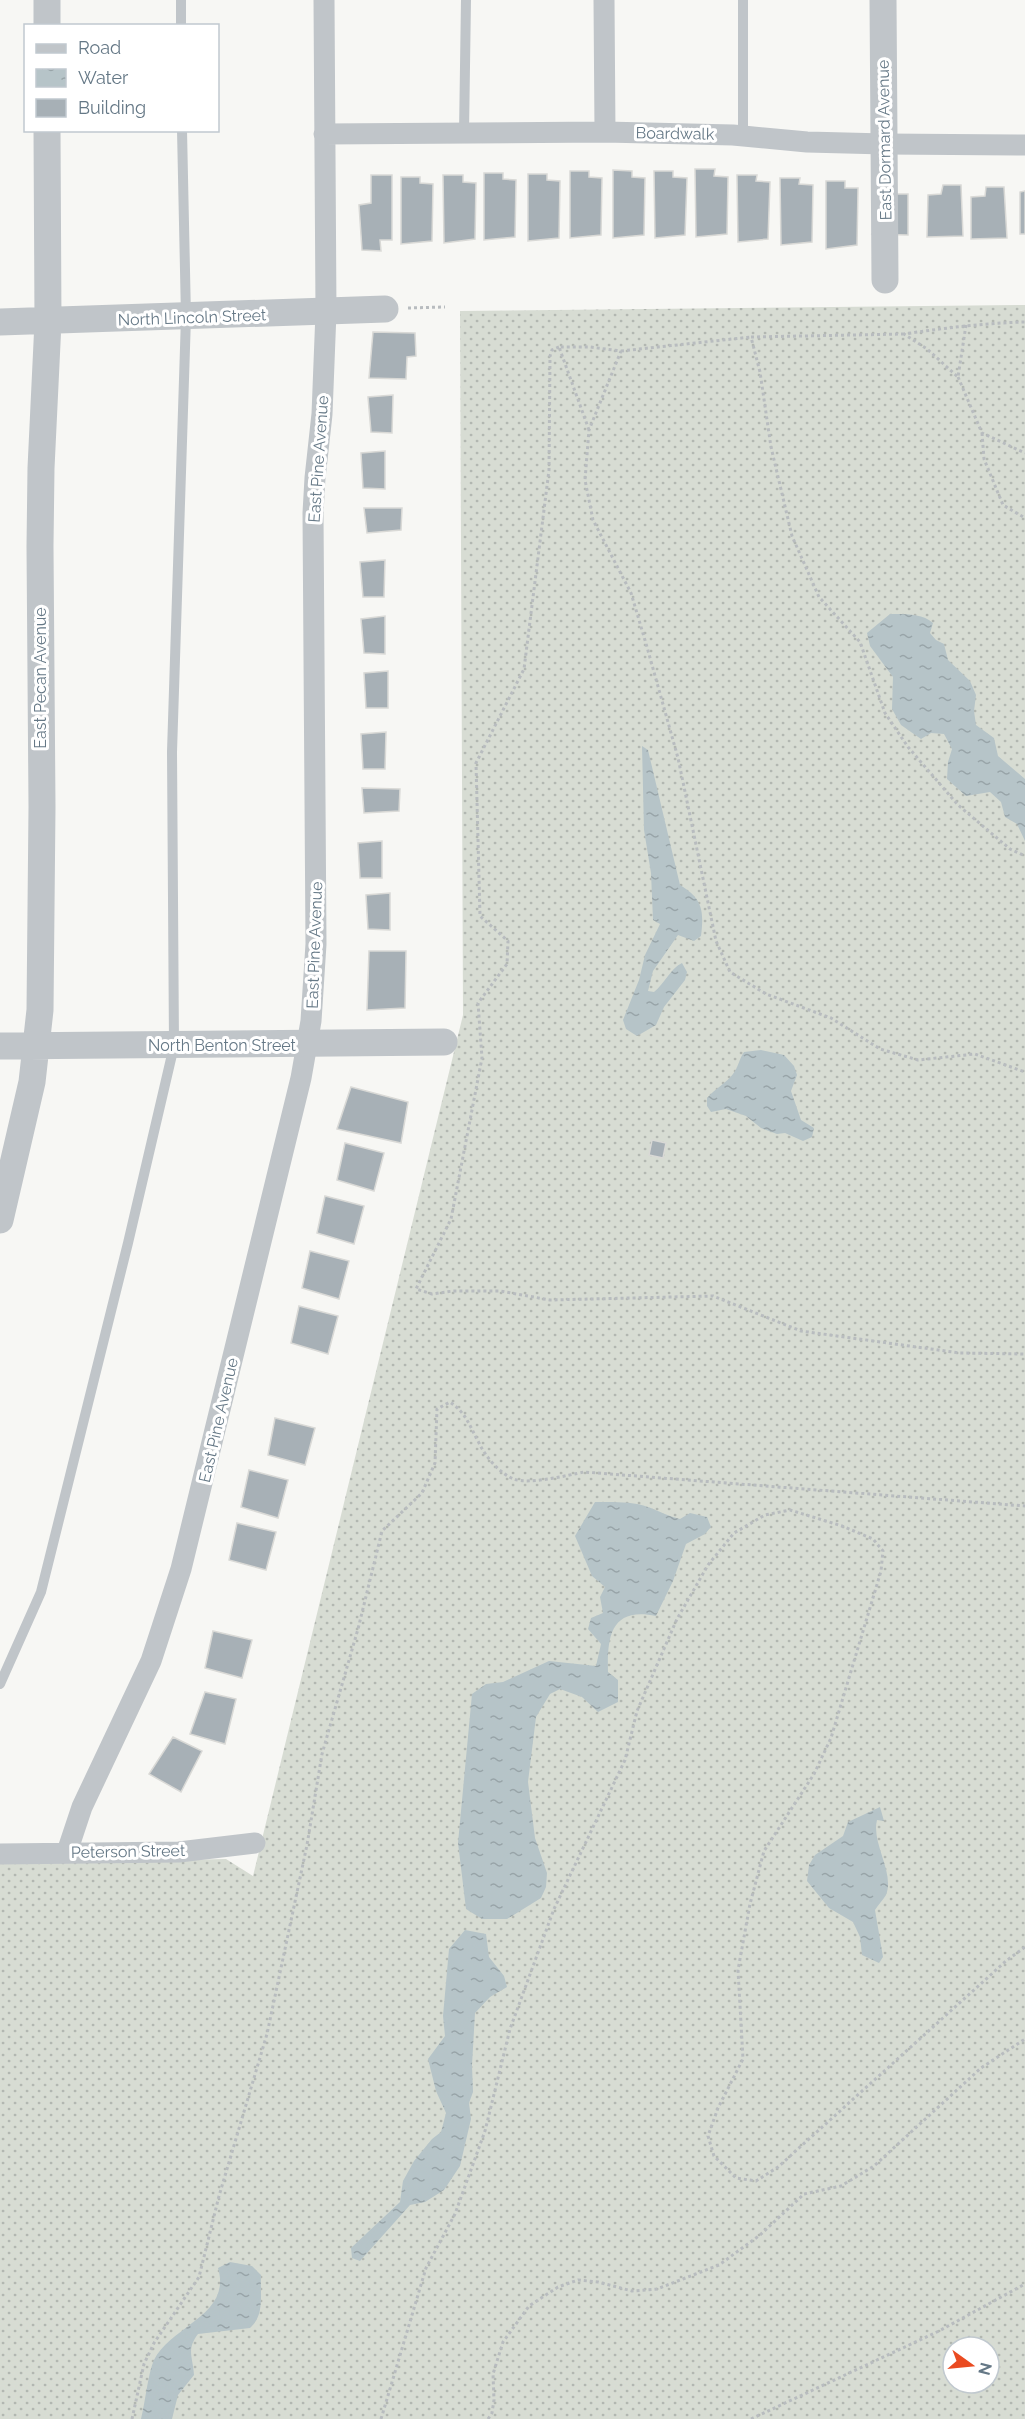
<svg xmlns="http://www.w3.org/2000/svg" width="1025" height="2419" font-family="Raleway,sans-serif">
<defs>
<pattern id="grass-dots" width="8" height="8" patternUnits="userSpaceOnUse" patternTransform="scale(1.5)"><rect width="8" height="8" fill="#d7dcd3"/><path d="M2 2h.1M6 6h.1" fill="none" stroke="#b2b7b1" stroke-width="1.8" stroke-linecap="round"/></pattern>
<pattern id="water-ripples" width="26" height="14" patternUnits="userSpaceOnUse" patternTransform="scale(1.5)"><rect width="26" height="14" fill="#b6c4c8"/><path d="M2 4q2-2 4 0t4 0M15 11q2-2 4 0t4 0" fill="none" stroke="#98a4a8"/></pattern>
</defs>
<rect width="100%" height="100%" fill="#f7f7f4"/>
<path fill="url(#grass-dots)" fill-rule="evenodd" d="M 1025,305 L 1025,2419 L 0,2419 L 0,1864 L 226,1859 L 253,1876 L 463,1015 L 460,311 ZM 953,2347 L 989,2347 L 989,2383 L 953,2383 Z"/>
<path fill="url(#water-ripples)" d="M 890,614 C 904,614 922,613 933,623 L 930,633 L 936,640 L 944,644 L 948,660 L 970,681 L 976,695 L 974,711 L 976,725 L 994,738 L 998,756 L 1025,779 L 1025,841 L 1017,824 L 1005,817 L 1001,802 L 990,792 L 966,796 L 947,779 L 948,762 L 952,749 L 944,734 L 931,733 L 921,739 L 901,725 L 892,709 L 893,677 L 870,646 L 867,633 Z
M 642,746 L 648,750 L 680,885 C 703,899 704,911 701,936 L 694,941 L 678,935 L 653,971 L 648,991 L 654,992 C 665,983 670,969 682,963 L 687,972 L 685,980 L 664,1007 L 656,1025 L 637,1036 L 626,1029 L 623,1020 L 639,980 L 645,955 L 660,924 L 653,920 L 651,873 L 644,830 Z
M 761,1050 L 784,1055 L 794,1066 L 797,1075 L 791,1091 L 801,1120 L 814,1128 L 812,1137 L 803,1141 L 785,1133 L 777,1134 L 761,1128 L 746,1116 L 726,1109 L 711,1112 L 707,1106 L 707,1098 C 716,1088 726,1083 733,1074 C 738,1068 739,1059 744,1052 Z
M 595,1502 C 611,1502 632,1501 648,1507 C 659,1511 668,1516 680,1519 L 690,1513 L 707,1517 L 711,1527 L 705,1534 L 686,1544 L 673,1581 L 656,1616 C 611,1607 607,1636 608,1672 L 618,1680 L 618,1702 L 598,1712 L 582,1697 L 560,1689 L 550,1694 L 536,1717 L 528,1782 L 535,1838 L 547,1873 L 546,1887 L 541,1898 L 507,1919 L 482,1919 L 466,1909 L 458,1843 L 472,1694 L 486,1684 L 503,1682 L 549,1661 L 596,1666 L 601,1644 L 588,1629 L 591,1618 L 603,1613 L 600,1597 L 605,1587 L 592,1576 L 575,1536 Z
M 880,1807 L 884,1821 L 877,1820 C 871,1843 895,1873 886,1895 C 883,1900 878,1905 875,1910 L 883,1957 L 879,1963 L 862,1955 L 860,1937 L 853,1922 L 829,1908 L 807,1881 L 809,1865 L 815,1855 L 843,1836 L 848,1822 Z
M 465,1930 L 486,1934 L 489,1957 L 504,1976 L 507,1987 L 490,1997 L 475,2013 L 472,2065 L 473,2092 L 469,2103 L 471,2119 L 460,2166 L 444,2190 L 425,2202 L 410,2205 L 360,2261 L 352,2258 L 351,2248 L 400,2202 L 403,2181 L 414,2161 L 432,2139 L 441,2132 L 446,2113 L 436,2091 L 428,2059 L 445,2036 L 443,2016 L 449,1949 Z
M 230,2262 L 252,2266 L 261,2275 C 260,2294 265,2315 250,2328 L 198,2334 C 186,2350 193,2357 194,2375 L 178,2395 L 172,2419 L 141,2419 C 145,2404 148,2373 154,2360 C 172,2325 232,2315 218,2268 Z"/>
<path fill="#a7b0b6" stroke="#d9d9d6" stroke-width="1.5" d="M 695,169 L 715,169 L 714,176 L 728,177 L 727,234 L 696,237 Z
M 613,170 L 632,171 L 632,177 L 645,178 L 644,235 L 613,238 Z
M 570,171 L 589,171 L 589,177 L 602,178 L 601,235 L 570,238 Z
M 654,171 L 673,171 L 673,177 L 687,178 L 685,235 L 655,238 Z
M 484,173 L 503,173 L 503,179 L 516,180 L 515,237 L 484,240 Z
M 528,174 L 547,174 L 547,180 L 560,181 L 559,238 L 528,241 Z
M 371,175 L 392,175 L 392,240 L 380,240 L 381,251 L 362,250 L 359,205 L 371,203 Z
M 443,175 L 463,175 L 463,182 L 476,183 L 475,239 L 444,243 Z
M 737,175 L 757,175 L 756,181 L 770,182 L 768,239 L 738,242 Z
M 401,177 L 420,177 L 420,183 L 433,184 L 432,241 L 401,244 Z
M 780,178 L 800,178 L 799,184 L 813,185 L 812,242 L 781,245 Z
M 826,181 L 845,181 L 845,188 L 858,188 L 857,245 L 826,249 Z
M 943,185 L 961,185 L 963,236 L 927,237 L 928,195 L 941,194 Z
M 986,187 L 1004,187 L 1007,238 L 971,239 L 971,197 L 985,196 Z
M 1025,191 L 1025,234 L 1020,234 L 1020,192 Z
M 894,194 L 908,194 L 908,235 L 872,234 Z
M 373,332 L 415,333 L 416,356 L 407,357 L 406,379 L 369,378 Z
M 393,395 L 392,433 L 371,432 L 368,397 Z
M 385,451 L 385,489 L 363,488 L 361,453 Z
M 364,508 L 402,508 L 401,530 L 367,533 Z
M 385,560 L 384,597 L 363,597 L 360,562 Z
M 385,616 L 385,654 L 364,653 L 361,619 Z
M 388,671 L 388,708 L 366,708 L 364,673 Z
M 386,732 L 385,769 L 363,769 L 361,734 Z
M 362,788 L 400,789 L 399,811 L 364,813 Z
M 382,841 L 382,878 L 360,878 L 358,843 Z
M 390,893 L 390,930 L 368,929 L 366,895 Z
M 369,951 L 406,951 L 405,1008 L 367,1010 Z
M 351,1087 L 408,1102 L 401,1143 L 337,1129 Z
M 652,1140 L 666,1143 L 663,1158 L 649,1155 Z
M 345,1143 L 384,1153 L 374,1191 L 337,1180 Z
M 325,1196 L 364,1206 L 354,1244 L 317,1233 Z
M 310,1251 L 349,1261 L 339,1299 L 302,1288 Z
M 299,1306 L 338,1316 L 328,1354 L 291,1343 Z
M 275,1418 L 315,1428 L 305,1465 L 268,1455 Z
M 249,1470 L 288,1480 L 278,1518 L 241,1507 Z
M 237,1523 L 276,1532 L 266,1570 L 229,1560 Z
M 213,1631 L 252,1640 L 242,1678 L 205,1668 Z
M 205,1692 L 236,1699 L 225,1744 L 190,1734 Z
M 173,1737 L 202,1751 L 181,1792 L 149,1774 Z"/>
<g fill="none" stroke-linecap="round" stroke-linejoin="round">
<path stroke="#b8bcbf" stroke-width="3" stroke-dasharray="3 3" stroke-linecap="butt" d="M 408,308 L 445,307
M 966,325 L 958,377 L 927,349 L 904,334 C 945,328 984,323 1025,322
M 904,334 L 751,337 L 760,372 L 771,447 L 792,536 L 819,597 L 860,642 L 885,713 L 908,747 L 958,805 L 1010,849 L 1025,856
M 559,347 L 552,350 L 550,356 L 549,470 L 524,669 L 476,763 L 480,916 L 508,941 L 507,964 L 478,1003 L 482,1058 L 451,1219 L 416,1289 L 432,1294 L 453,1291 L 500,1291 L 550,1300 L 713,1296 L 801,1331 L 960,1353 L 1025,1354
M 621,351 L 751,337
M 958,377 L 982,433 L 1025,453
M 589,430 L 559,347 L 590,347 L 621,351 L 589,430 L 585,480 L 593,520 L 631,593 L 647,647 L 678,758 L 716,941 L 730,972 L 766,994 L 831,1018 L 880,1049 L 918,1060 L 975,1054 L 1025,1072
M 982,433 L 984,459 L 1003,505 L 1025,518
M 132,2419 L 144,2364 L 154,2343 L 199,2277 L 219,2196 L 267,2034 L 307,1845 L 322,1754 L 358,1629 L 382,1531 L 422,1493 L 435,1463 L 437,1409 L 450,1402 C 467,1414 469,1425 479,1443 C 485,1456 500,1474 514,1479 C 528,1485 569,1475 584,1472 L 1025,1506
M 381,2419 L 426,2268 L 455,2214 L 485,2131 L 510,2029 L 554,1909 L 625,1760 L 637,1711 L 677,1619 L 708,1565 L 734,1533 L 765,1515 L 790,1510 L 842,1526 L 873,1539 L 883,1551 L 881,1571 L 831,1738 L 814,1774 L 764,1851 L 750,1904 L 738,1970 L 743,2059 L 718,2108 L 708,2136 L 714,2156 L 736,2178 L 756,2181 L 778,2167 L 1006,1961 L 1025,1947
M 488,2419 L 492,2413 L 494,2400 L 493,2374 L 503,2342 L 529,2306 L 558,2287 L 578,2280 L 598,2282 L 632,2291 L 657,2289 L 719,2265 L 760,2235 L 804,2194 L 841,2186 L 874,2166 L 981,2068 L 1025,2039
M 751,2419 L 939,2331 L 1025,2284"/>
<path stroke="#c0c5c9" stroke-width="10" d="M 181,0 L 181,26
M 464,133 L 466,0
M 743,136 L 743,0
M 0,1684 L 41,1592 L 128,1243 L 174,1046 L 172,752 L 186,317 L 182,130"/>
<path stroke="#c0c5c9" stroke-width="21" d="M 604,0 L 605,132
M 324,134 L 605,132 L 733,135 L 807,142 L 885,144 L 1025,145
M 67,1852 L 82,1807 L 151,1661 L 181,1569 L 301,1078 L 311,1021 L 316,944 L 313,513 L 315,478 L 322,414 L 326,312 L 324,0
M 0,1854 L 179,1852 L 255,1843"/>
<path stroke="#c0c5c9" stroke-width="27" d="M 47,0 L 47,26
M 883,0 L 885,280
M 0,322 L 385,309
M 0,1046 L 444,1042
M 0,1220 L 32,1082 L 40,1010 L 42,807 L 40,546 L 41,468 L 48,322 L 47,130"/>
</g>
<g text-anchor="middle" stroke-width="6" stroke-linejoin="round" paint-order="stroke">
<g font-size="16" fill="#657886" stroke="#fff">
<text transform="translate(675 133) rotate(1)" y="6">Boardwalk</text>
<text transform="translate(884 140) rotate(-91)" y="6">East Dormard Avenue</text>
<text transform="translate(192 317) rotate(-2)" y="6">North Lincoln Street</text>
<text transform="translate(318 459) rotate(-86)" y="6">East Pine Avenue</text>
<text transform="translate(40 678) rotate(-90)" y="6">East Pecan Avenue</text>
<text transform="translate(314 945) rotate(-88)" y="6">East Pine Avenue</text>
<text x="222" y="1051">North Benton Street</text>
<text transform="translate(218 1420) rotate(-77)" y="6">East Pine Avenue</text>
<text transform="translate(128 1851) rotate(-1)" y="6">Peterson Street</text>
</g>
</g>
<rect x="24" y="24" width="195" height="108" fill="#ffffff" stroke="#c1c9cf" stroke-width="1.5"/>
<rect x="36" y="44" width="30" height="9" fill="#c0c5c9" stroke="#c1c9cf" stroke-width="1.5"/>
<text x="78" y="54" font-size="18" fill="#657886">Road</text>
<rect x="36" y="69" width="30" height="18" fill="url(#water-ripples)" stroke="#c1c9cf" stroke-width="1.5"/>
<text x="78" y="84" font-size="18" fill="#657886">Water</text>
<rect x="36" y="99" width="30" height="18" fill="#a7b0b6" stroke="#c1c9cf" stroke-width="1.5"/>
<text x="78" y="114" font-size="18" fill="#657886">Building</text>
<g transform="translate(971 2365) rotate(105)"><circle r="28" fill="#ffffff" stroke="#c1c9cf" stroke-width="1.5"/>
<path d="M0-4.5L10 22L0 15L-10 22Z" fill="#ea4b21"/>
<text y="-9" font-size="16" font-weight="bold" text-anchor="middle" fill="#657886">N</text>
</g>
</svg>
